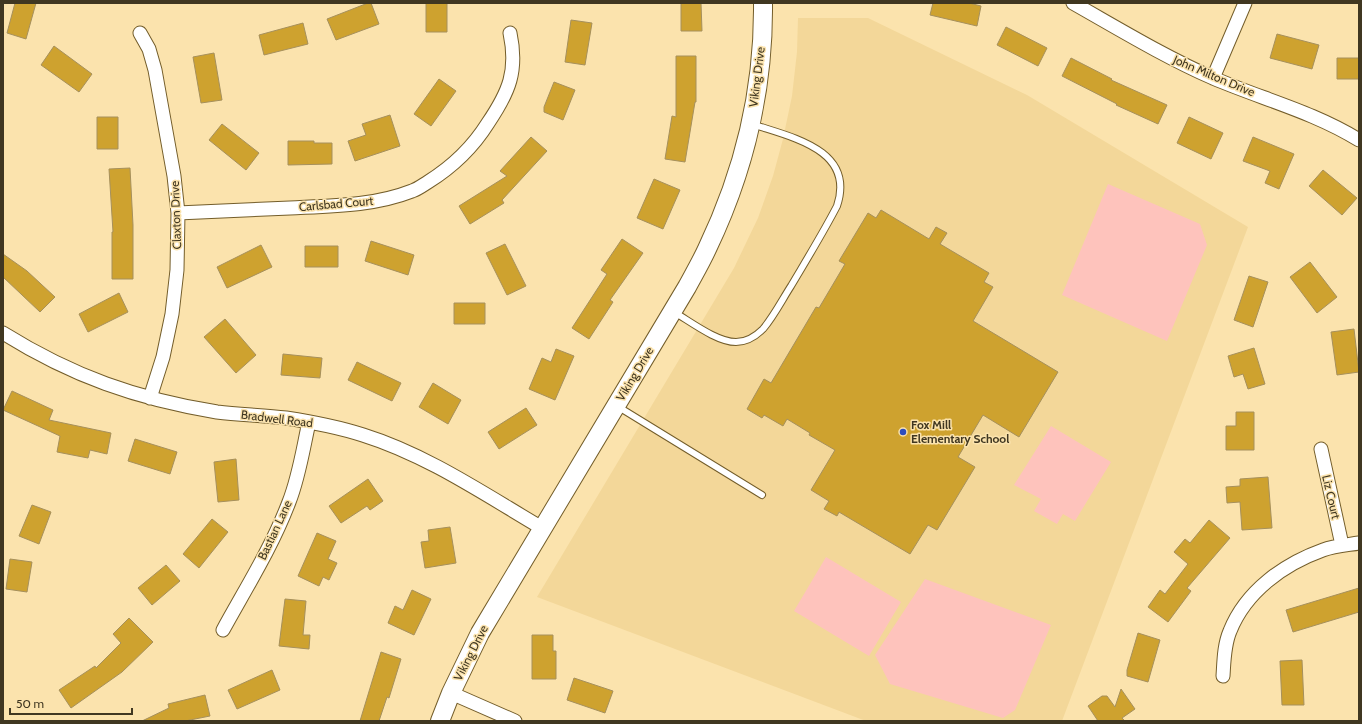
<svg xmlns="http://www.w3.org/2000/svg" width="1362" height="724" font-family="Cabin,sans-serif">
<rect width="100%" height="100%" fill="#fbe3ad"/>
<path fill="#f3d799" d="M 798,18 L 868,18 L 1027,95 L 1248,227 L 1062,721 L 866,721 L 537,597 L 734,268 L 758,218 L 773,176 L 783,139 L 792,96 L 797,52 Z"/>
<path fill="#fec3bc" d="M 1108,184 L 1200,224 L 1207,245 L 1167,341 L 1062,295 Z
M 1051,426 L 1111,462 L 1075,521 L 1063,514 L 1057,524 L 1034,511 L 1041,499 L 1014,485 Z
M 826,557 L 901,602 L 869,656 L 794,611 Z
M 925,579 L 1051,625 L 1015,710 L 1003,718 L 890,684 L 875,655 Z"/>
<path fill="#cea22f" stroke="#a6905c" d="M 15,3 L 36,3 L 26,39 L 7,33 Z
M 368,3 L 371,3 L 379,24 L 336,40 L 327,19 Z
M 426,3 L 447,3 L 447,32 L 426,32 Z
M 681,3 L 701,3 L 702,31 L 681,31 Z
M 933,3 L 969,3 L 981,6 L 977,26 L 930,15 Z
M 571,20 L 592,23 L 585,65 L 565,62 Z
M 303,23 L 308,44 L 264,55 L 259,35 Z
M 1006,27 L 1047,48 L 1038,66 L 997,45 Z
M 1277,34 L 1319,45 L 1312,69 L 1270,58 Z
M 54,46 L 92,74 L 79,92 L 41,65 Z
M 214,53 L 222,100 L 201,103 L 193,57 Z
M 676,56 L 696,56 L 696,102 L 695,102 L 685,162 L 665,159 L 672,116 L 676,117 Z
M 1071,58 L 1112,79 L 1111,80 L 1167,105 L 1158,124 L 1116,105 L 1117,104 L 1062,76 Z
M 1337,58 L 1359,58 L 1359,79 L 1337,79 Z
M 439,79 L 456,91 L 431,126 L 414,114 Z
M 554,82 L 575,90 L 563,120 L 544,112 L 544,107 Z
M 390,115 L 400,146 L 355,161 L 348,141 L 366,135 L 362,124 Z
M 97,117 L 118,117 L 118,149 L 97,149 Z
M 1189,117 L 1223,133 L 1211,159 L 1177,143 Z
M 222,124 L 259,153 L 246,170 L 209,140 Z
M 531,137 L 547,151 L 502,200 L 504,203 L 470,224 L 459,206 L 507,176 L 500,171 Z
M 1253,137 L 1294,154 L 1279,189 L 1265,183 L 1270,171 L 1243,161 Z
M 288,141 L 314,141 L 314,143 L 332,143 L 332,164 L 288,165 Z
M 130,168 L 133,225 L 133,279 L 112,279 L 112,232 L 113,232 L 109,169 Z
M 1323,170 L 1357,198 L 1342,215 L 1309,186 Z
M 654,179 L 680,190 L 663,229 L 637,218 Z
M 881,210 L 929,239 L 936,227 L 947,233 L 940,244 L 989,273 L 984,282 L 993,287 L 973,321 L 1058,372 L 1019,437 L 983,415 L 958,457 L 975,467 L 937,530 L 928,525 L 910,554 L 839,512 L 837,516 L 824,509 L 829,501 L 811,490 L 835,450 L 809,435 L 810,433 L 787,419 L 783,426 L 764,415 L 762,418 L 747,409 L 764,379 L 771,383 L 816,307 L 819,308 L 845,264 L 839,261 L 868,213 L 876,218 Z
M 622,239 L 643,253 L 610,300 L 613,302 L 589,339 L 572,328 L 607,274 L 601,270 Z
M 371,241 L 414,255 L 408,275 L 365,261 Z
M 505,244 L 526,286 L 507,295 L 486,253 Z
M 261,245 L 272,267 L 227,288 L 217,267 Z
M 305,246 L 338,246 L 338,267 L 305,267 Z
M 3,254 L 27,271 L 55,297 L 40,312 L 3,277 Z
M 1310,262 L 1337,297 L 1317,313 L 1290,277 Z
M 1249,276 L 1268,282 L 1253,327 L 1234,320 Z
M 119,293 L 128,312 L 88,332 L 79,314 Z
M 454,303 L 485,303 L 485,324 L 454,324 Z
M 225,319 L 256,355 L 236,373 L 204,337 Z
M 1354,329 L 1359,372 L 1337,375 L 1331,332 Z
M 1254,348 L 1265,384 L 1248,389 L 1243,374 L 1234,377 L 1228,356 Z
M 556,349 L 574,356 L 555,400 L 529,389 L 542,358 L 551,362 Z
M 283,354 L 322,358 L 320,378 L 281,375 Z
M 357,362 L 401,383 L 392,401 L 348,380 Z
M 433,383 L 461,400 L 448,424 L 419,407 Z
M 12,391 L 53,410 L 49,420 L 111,433 L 107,454 L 90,450 L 88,458 L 57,452 L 60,436 L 3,410 Z
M 526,408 L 537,425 L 499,449 L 488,432 Z
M 1236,412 L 1254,412 L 1254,450 L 1226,450 L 1226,426 L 1236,426 Z
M 135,439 L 177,452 L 170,474 L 128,461 Z
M 236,459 L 239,500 L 218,502 L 214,462 Z
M 1268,477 L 1272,528 L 1242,530 L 1240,502 L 1227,503 L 1226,487 L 1240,486 L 1240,479 Z
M 368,479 L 383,501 L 370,510 L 367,506 L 341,523 L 329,506 Z
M 32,505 L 51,512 L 39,544 L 19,536 Z
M 212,519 L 228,532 L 199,568 L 183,554 Z
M 1209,520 L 1230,538 L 1187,588 L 1191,591 L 1168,622 L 1148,607 L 1160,590 L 1165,594 L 1188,564 L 1174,552 L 1185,539 L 1190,543 Z
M 450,527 L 456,563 L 425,568 L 421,542 L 429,541 L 428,530 Z
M 317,533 L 336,541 L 328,559 L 337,563 L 329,580 L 323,577 L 319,586 L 298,576 Z
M 10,559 L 32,562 L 27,592 L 6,589 Z
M 166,565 L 180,581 L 152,605 L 138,588 Z
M 1359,588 L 1359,612 L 1293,632 L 1286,610 Z
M 412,590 L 431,599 L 414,635 L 388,623 L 395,606 L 403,610 Z
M 285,599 L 306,601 L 303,635 L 310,635 L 309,649 L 279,646 Z
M 129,618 L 153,642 L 122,672 L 71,708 L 59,690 L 95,666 L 96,668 L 121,643 L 113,634 Z
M 1138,633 L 1160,640 L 1148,682 L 1127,676 L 1127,670 Z
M 532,635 L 553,635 L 553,651 L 556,651 L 556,679 L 532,679 Z
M 381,652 L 401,659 L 389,698 L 387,697 L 379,721 L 360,721 Z
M 1302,660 L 1304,705 L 1282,705 L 1280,661 Z
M 272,670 L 280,690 L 237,709 L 228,690 Z
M 574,678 L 613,691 L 605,713 L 567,700 Z
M 1121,689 L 1135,709 L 1122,718 L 1125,721 L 1098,721 L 1088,706 L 1102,696 L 1107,696 L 1115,707 Z
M 205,695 L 210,716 L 185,721 L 142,721 L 169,708 L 168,704 Z"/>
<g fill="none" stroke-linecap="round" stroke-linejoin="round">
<defs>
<path id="lane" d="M 674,312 C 691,322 717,342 736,342 C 747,342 756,336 763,329 C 774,316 782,300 791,286 C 807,259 823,233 837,206 C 856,149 790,137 752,124
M 617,406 L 762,495"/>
<path id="street" d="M 1073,3 C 1119,29 1165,57 1213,78 C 1262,99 1314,112 1359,140
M 140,33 L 149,49 L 155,70 L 174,176 L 178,213 L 177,270 L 172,314 L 163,357 L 150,398
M 1213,78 L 1245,3
M 178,213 C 215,211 252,210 290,208 C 331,206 374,206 412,191 C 418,189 423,185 428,182 C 452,167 473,147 488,123 C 509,92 518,71 510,33
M 3,333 C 72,376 137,399 217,412 C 240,415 263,415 286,418 C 312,422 338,427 363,435 C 427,455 484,494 542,528
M 1321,449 L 1342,545
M 223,630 C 246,588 272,547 289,502 C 299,477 303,449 309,422
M 1223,676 C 1224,661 1224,645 1230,631 C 1246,591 1284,564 1323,550 C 1334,546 1347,545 1359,543
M 451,693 L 515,721"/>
<path id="secondary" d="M 440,721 L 451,693 L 480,633 L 687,287 C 694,274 701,262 707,249 C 744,172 764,88 763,3"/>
</defs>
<use href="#lane" stroke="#735d2a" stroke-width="8"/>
<use href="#street" stroke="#735d2a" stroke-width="15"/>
<use href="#secondary" stroke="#735d2a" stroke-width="20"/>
<use href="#lane" stroke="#fff" stroke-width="6"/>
<use href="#street" stroke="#fff" stroke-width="13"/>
<use href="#secondary" stroke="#fff" stroke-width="18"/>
</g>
<circle fill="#2d4dbd" stroke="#fbe3ad" stroke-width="1.5" cx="903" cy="432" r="4"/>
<g text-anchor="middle" stroke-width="3" stroke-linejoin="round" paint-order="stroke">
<g font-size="12" fill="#403721" stroke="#fbe3ad">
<text transform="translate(1214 76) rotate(23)" y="4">John Milton Drive</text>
<text transform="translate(757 77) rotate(-83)" y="4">Viking Drive</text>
<text transform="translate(336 204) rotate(-5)" y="4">Carlsbad Court</text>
<text transform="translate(176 215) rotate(-92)" y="4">Claxton Drive</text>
<text transform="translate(635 374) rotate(-59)" y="4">Viking Drive</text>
<text transform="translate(277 419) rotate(7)" y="4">Bradwell Road</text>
<text transform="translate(1331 497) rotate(77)" y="4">Liz Court</text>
<text transform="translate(275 530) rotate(-65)" y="4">Bastian Lane</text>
<text transform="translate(471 653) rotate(-63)" y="4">Viking Drive</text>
</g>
<g font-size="12" font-weight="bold" fill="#403721" stroke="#fbe3ad" text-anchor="start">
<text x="911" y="429">Fox Mill<tspan x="911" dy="14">Elementary School</tspan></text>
</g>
</g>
<rect width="1362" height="724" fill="none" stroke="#403721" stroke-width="8"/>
<path d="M10 708v6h122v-6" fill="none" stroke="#403721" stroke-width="2"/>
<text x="16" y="708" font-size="12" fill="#403721" stroke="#fbe3ad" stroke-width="3" paint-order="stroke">50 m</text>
</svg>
